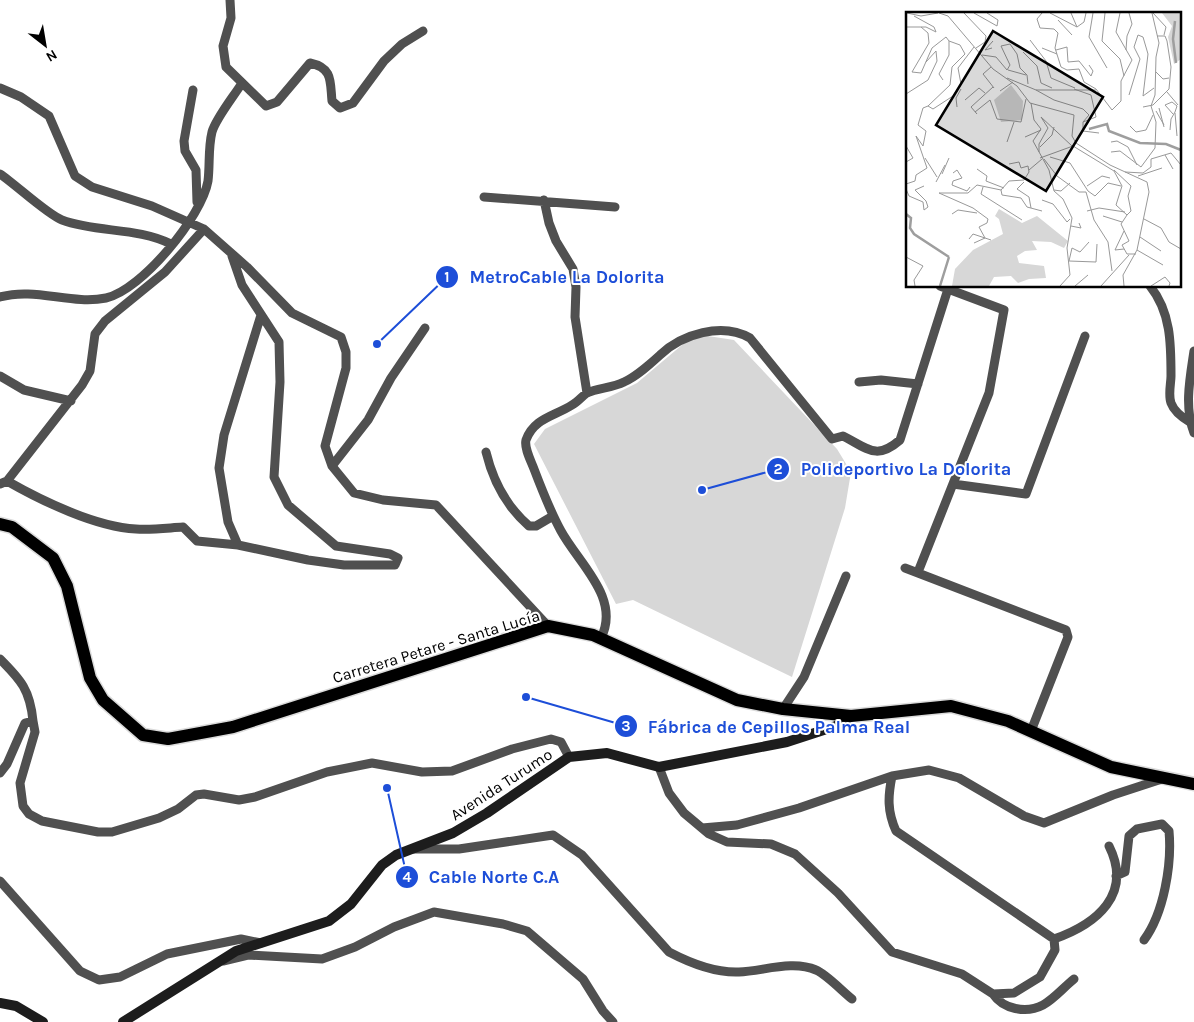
<svg xmlns="http://www.w3.org/2000/svg" width="1194" height="1022" font-family="Karla,sans-serif">
<rect width="100%" height="100%" fill="#fff"/>
<path fill="#d7d7d7" d="M 695,334 L 734,340 L 837,449 L 851,472 L 845,508 L 792,677 L 633,600 L 616,604 L 534,444 L 545,429 L 637,383 Z"/>
<g fill="none" stroke-linecap="round" stroke-linejoin="round">
<defs>
<path id="primary" d="M 0,524 L 12,527 L 53,558 L 67,586 L 90,678 L 103,700 L 143,735 L 168,739 L 233,727 L 548,626 L 593,635 L 737,700 L 783,709 L 851,716 L 951,706 L 1008,721 L 1111,767 L 1194,784"/>
</defs>
<use href="#primary" stroke="#dbdbdb" stroke-width="15"/>
<path stroke="#505050" stroke-width="9" d="M 230,0 L 231,18 L 223,46 L 226,67 L 266,106 L 277,102 L 310,63 C 333,68 330,81 332,101 L 340,108 L 353,103 L 384,61 L 402,44 L 423,31
M 0,88 L 21,97 L 49,116 L 75,176 L 92,187 L 152,206 L 204,229 L 247,267 L 292,313 L 341,337 L 346,352 L 346,368 L 325,446 L 332,466 L 354,493 L 383,500 L 436,505 L 548,626
M 193,90 L 184,141 L 185,151 L 196,170 L 197,202
M 0,174 C 15,184 48,215 62,220 C 97,233 137,227 171,244
M 484,197 L 615,207
M 544,200 L 549,223 L 556,241 L 573,269 L 576,287 L 575,317 L 587,393
M 1150,286 C 1171,312 1171,344 1171,376 C 1171,383 1168,395 1171,403 C 1174,411 1183,418 1190,422
M 0,297 C 35,287 71,305 106,298 C 142,290 202,216 208,181 C 210,165 208,148 212,132 C 216,118 234,96 242,83
M 1194,351 C 1190,378 1184,407 1194,433
M 0,376 L 24,390 L 71,401
M 859,382 L 881,380 L 918,384
M 486,452 C 493,481 507,507 529,526 L 536,526 L 553,516
M 332,466 L 368,420 L 391,378 L 425,328
M 7,481 C 42,501 96,527 136,529 C 152,530 167,528 183,527 L 197,541 L 238,545 L 308,560 L 344,565 L 395,565 L 398,558 L 390,554 L 336,546 L 288,505 L 274,477 L 280,382 L 279,342 L 242,285 L 232,256
M 0,484 L 7,481 L 82,385 L 90,371 L 95,334 L 105,321 L 165,272 L 204,229
M 953,484 L 1026,494 L 1085,336
M 238,545 L 228,522 L 219,468 L 224,435 L 261,315
M 905,568 L 1066,630 L 1068,637 L 1031,731
M 918,572 L 989,393 L 1004,310 L 940,286
M 601,638 C 621,598 579,564 561,531 C 550,511 542,490 534,469 C 531,461 524,448 526,440 C 534,418 555,416 572,405 C 578,402 582,396 587,393 C 598,388 612,388 624,382 C 637,376 649,365 660,355 C 682,334 722,322 750,338 L 832,439 L 843,436 C 867,448 876,461 900,440 L 948,289
M 0,659 C 21,680 30,690 33,721
M 783,709 L 804,677 L 846,576
M 659,767 L 669,793 L 684,813 L 709,834 L 727,842 L 771,844 L 795,854 L 838,893 L 892,952 L 962,974 L 993,994 L 1014,993 L 1040,977 L 1055,950 L 1054,939 L 896,831 C 887,811 888,796 892,776 L 929,770 L 959,778 L 1024,816 L 1044,823 L 1113,795 L 1165,778
M 0,773 L 7,764 L 25,723 L 33,721 L 35,732 L 20,783 L 23,806 L 29,814 L 42,821 L 98,832 L 112,832 L 159,818 L 178,809 L 196,795 L 204,794 L 239,800 L 255,797 L 327,772 L 372,763 L 422,772 L 452,771 L 512,749 L 551,739 L 561,742 L 569,757
M 702,828 L 737,825 L 799,808 L 892,776
M 413,849 L 459,849 L 553,835 L 582,855 L 669,952 C 690,963 715,973 739,972 C 763,971 793,960 816,970 C 826,974 842,991 852,999
M 1116,876 L 1125,872 L 1129,836 L 1137,829 L 1162,824 L 1169,831 C 1172,864 1164,913 1144,940
M 0,881 L 80,971 L 99,980 L 120,977 L 167,954 L 241,939 L 261,943
M 1054,939 C 1097,924 1133,894 1109,846
M 223,961 L 248,955 L 322,959 L 355,947 L 394,927 L 434,912 L 503,924 L 527,931 L 583,979 L 603,1011 L 613,1022
M 993,994 C 1003,1009 1026,1014 1043,1005 C 1054,999 1064,987 1074,979"/>
<path stroke="#1d1d1d" stroke-width="10" d="M 0,1003 L 16,1006 L 43,1022
M 123,1022 L 236,951 L 329,921 L 351,904 L 382,865 L 396,855 L 453,833 L 487,813 L 569,757 L 607,753 L 659,767 L 787,742 L 836,726 L 851,716"/>
<use href="#primary" stroke="#000" stroke-width="12"/>
</g>
<g text-anchor="middle" stroke-width="4" stroke-linejoin="round" paint-order="stroke">
<g font-size="16" fill="#000" stroke="#fff">
<text transform="translate(436 646) rotate(-17)" y="6">Carretera Petare - Santa Lucía</text>
<text transform="translate(501 784) rotate(-33)" y="6">Avenida Turumo</text>
</g>
</g>
<g transform="translate(906 12)">
<rect width="275" height="275" fill="#fff"/>
<path d="M 93,197 L 116,211 L 131,204 L 162,229 L 158,236 L 145,230 L 126,229 L 131,238 L 119,239 L 111,244 L 113,251 L 138,254 L 140,266 L 123,267 L 112,271 L 105,264 L 88,265 L 83,274 L 46,274 L 49,257 L 67,238 L 97,222 L 93,207 L 89,204 Z" fill="#d7d7d7"/>
<path d="M 256,1 L 275,1 L 275,47 L 268,52 L 262,25 L 266,14 Z" fill="#d7d7d7"/>
<path d="M 105,73 L 117,89 L 116,108 L 95,110 L 88,88 Z" fill="#d7d7d7"/>
<path fill="none" stroke="#9e9e9e" stroke-width="2.5" d="M 269,9 L 267,27 L 270,51M 183,117 L 201,112 L 203,119 L 234,131 L 260,132 L 275,138M 0,202 L 5,206 L 4,216 L 8,222 L 43,245M 34,274 L 43,245"/>
<path fill="none" stroke="#999" stroke-width="1" d="M 1,1 L 15,4 L 32,1M 33,1 L 42,4 L 87,57 L 111,74 L 124,91 L 168,103 L 166,124 L 170,131 L 204,153 L 241,170 L 243,180 L 231,238 L 217,263 L 218,274M 58,1 L 80,24 L 79,30 L 70,36M 68,1 L 91,14 L 92,8 L 81,1M 136,1 L 131,7 L 134,16 L 148,17 L 152,21 L 149,36 L 155,55 L 161,58 L 173,57 L 178,70 L 190,77 L 206,98 L 215,89 L 215,69 L 226,48 L 210,20 L 214,1M 144,1 L 171,15M 165,1 L 171,15M 187,1 L 183,25 L 201,56M 199,1 L 196,29 L 214,47 L 218,64M 247,1 L 260,15 L 258,23M 152,8 L 166,23M 0,15 L 20,15 L 30,20 L 28,15 L 8,4M 15,15 L 22,21 L 23,31 L 6,60 L 15,61 L 26,36 L 40,25 L 43,29 L 43,43 L 33,62 L 37,68M 171,15 L 178,10 L 180,1M 124,28 L 140,49 L 145,66 L 169,76M 86,36 L 79,38 L 87,29M 136,36 L 151,42M 150,38 L 161,35 L 162,50 L 173,49 L 185,64 L 187,59 L 183,53M 220,38 L 221,24 L 226,12 L 223,1M 117,40 L 131,54 L 135,71 L 146,76M 76,43 L 90,45 L 101,58 L 104,53 L 95,34 L 104,32 L 111,42 L 114,56 L 121,63 L 122,72M 85,55 L 77,62 L 88,76M 102,58 L 120,63M 250,60 L 257,67 L 263,66M 101,66 L 130,78 L 190,78M 130,78 L 148,88 L 177,97 L 183,103 L 177,110 L 190,105 L 185,83 L 168,77M 94,79 L 107,70M 261,80 L 272,93M 0,82 L 22,68 L 31,49 L 30,39 L 20,50M 223,83 L 234,47 L 228,35 L 232,23 L 237,25 L 242,42 L 237,84 L 248,76M 59,88 L 73,76 L 79,81M 125,91 L 128,108 L 135,117 L 127,129 L 143,158 L 148,179 L 157,187 L 166,206 L 161,236 L 164,263 L 154,274M 22,94 L 44,73 L 46,55 L 59,42 L 54,33 L 43,29M 51,95 L 50,86 L 55,77M 237,95 L 247,93 L 263,77 L 265,55 L 261,29 L 259,24 L 251,24M 253,96 L 258,115M 250,99 L 258,113M 69,100 L 84,88 L 91,107 L 115,110 L 120,87M 269,101 L 271,124M 71,102 L 65,95 L 87,75M 177,110 L 177,119 L 193,121M 224,114 L 230,120 L 240,118 L 247,103M 264,118 L 265,107 L 269,100 L 271,94 L 266,90 L 259,93 L 267,102M 119,125 L 135,118M 101,130 L 108,110M 205,130 L 211,129 L 222,135 L 231,153M 0,134 L 7,146 L 0,150M 134,135 L 146,123 L 148,115M 133,140 L 133,132 L 142,116 L 135,105 L 166,134M 205,140 L 214,139 L 235,155 L 249,136 L 250,110 L 245,94 L 249,83 L 250,45 L 253,31 L 246,1M 259,143 L 267,157M 144,145 L 164,151 L 182,179 L 189,184 L 202,171 L 215,174M 19,146 L 31,165M 134,146 L 167,134 L 208,159 L 216,174 L 210,193 L 221,203 L 215,212 L 223,229 L 216,233 L 221,242 L 230,242M 138,147 L 151,164 L 173,180 L 180,180M 71,157 L 81,164 L 80,169 L 98,176M 123,158 L 136,147M 208,158 L 225,174 L 222,184 L 225,199 L 221,203M 219,160 L 237,161 L 245,155 L 245,147 L 265,141 L 275,153M 47,161 L 51,158 L 56,166 L 47,169 L 46,173 L 61,179 L 64,175M 36,162 L 43,146M 232,164 L 256,156M 30,170 L 39,153M 118,170 L 111,177 L 123,185 L 125,196M 0,172 L 9,169 L 10,163 L 21,156 L 10,124 L 17,134 L 20,119 L 12,113 L 17,96 L 22,94 L 27,97 L 47,84 L 55,72 L 52,56 L 68,35M 181,174 L 196,164 L 204,166M 77,175 L 75,182 L 116,208M 0,177 L 3,184 L 17,190 L 18,198 L 22,195 L 20,189 L 9,178 L 18,174M 95,178 L 96,183 L 115,186 L 121,195 L 136,199M 148,178 L 155,179 L 164,171M 180,180 L 188,208 L 202,230 L 206,259M 136,188 L 147,192 L 161,210 L 164,207M 181,199 L 193,196 L 219,200M 46,202 L 52,198 L 71,201M 197,204 L 216,210M 238,207 L 255,216 L 263,230 L 275,237M 165,214 L 175,216 L 173,211M 234,225 L 255,239M 63,227 L 67,222 L 85,228M 183,230 L 174,240 L 166,236 L 163,249 L 190,250 L 191,232M 68,231 L 79,226 L 73,215 L 81,211 L 82,207 L 67,196 L 33,181 L 62,181 L 71,173 L 95,178 L 103,169 L 118,168 L 123,160 L 122,154 L 115,156 L 113,150 L 103,152M 218,237 L 209,238 L 218,219M 231,238 L 257,253M 0,245 L 17,254 L 8,268 L 9,274M 169,274 L 182,263M 195,274 L 223,243M 245,274 L 259,265 L 264,271 L 263,274"/>
<path fill="#000" fill-opacity="0.15" stroke="#000" stroke-width="2.5" d="M 87,19 L 197,85 L 140,179 L 30,113 Z"/>
<rect width="275" height="275" fill="none" stroke="#000" stroke-width="2.5"/>
</g>
<path fill="none" stroke="#1d4ed8" stroke-width="2" d="M377 344L447 277M702 490L778 469M526 697L626 726M387 788L407 877"/>
<g fill="#1d4ed8" stroke="#fff" stroke-width="2">
<circle cx="377" cy="344" r="5"/>
<circle cx="702" cy="490" r="5"/>
<circle cx="526" cy="697" r="5"/>
<circle cx="387" cy="788" r="5"/>
<circle cx="447" cy="277" r="12"/>
<circle cx="778" cy="469" r="12"/>
<circle cx="626" cy="726" r="12"/>
<circle cx="407" cy="877" r="12"/>
</g>
<g font-size="15" text-anchor="middle" font-weight="bold" fill="#fff">
<text x="447" y="282">1</text>
<text x="778" y="474">2</text>
<text x="626" y="731">3</text>
<text x="407" y="882">4</text>
</g>
<g font-size="18" text-anchor="middle" font-weight="bold" fill="#1d4ed8" stroke="#fff" stroke-width="4" stroke-linejoin="round" paint-order="stroke">
<text x="567" y="283">MetroCable La Dolorita</text>
<text x="906" y="475">Polideportivo La Dolorita</text>
<text x="779" y="733">Fábrica de Cepillos Palma Real</text>
<text x="494" y="883">Cable Norte C.A</text>
</g>
<g transform="translate(45 45) rotate(149)" stroke="#ffffff" stroke-width="4" paint-order="stroke">
<path d="M0-4L9 19L0 12L-9 19Z" fill="#000000"/>
<text y="-8" font-size="14" font-weight="bold" text-anchor="middle" fill="#000000">N</text>
</g>
</svg>
